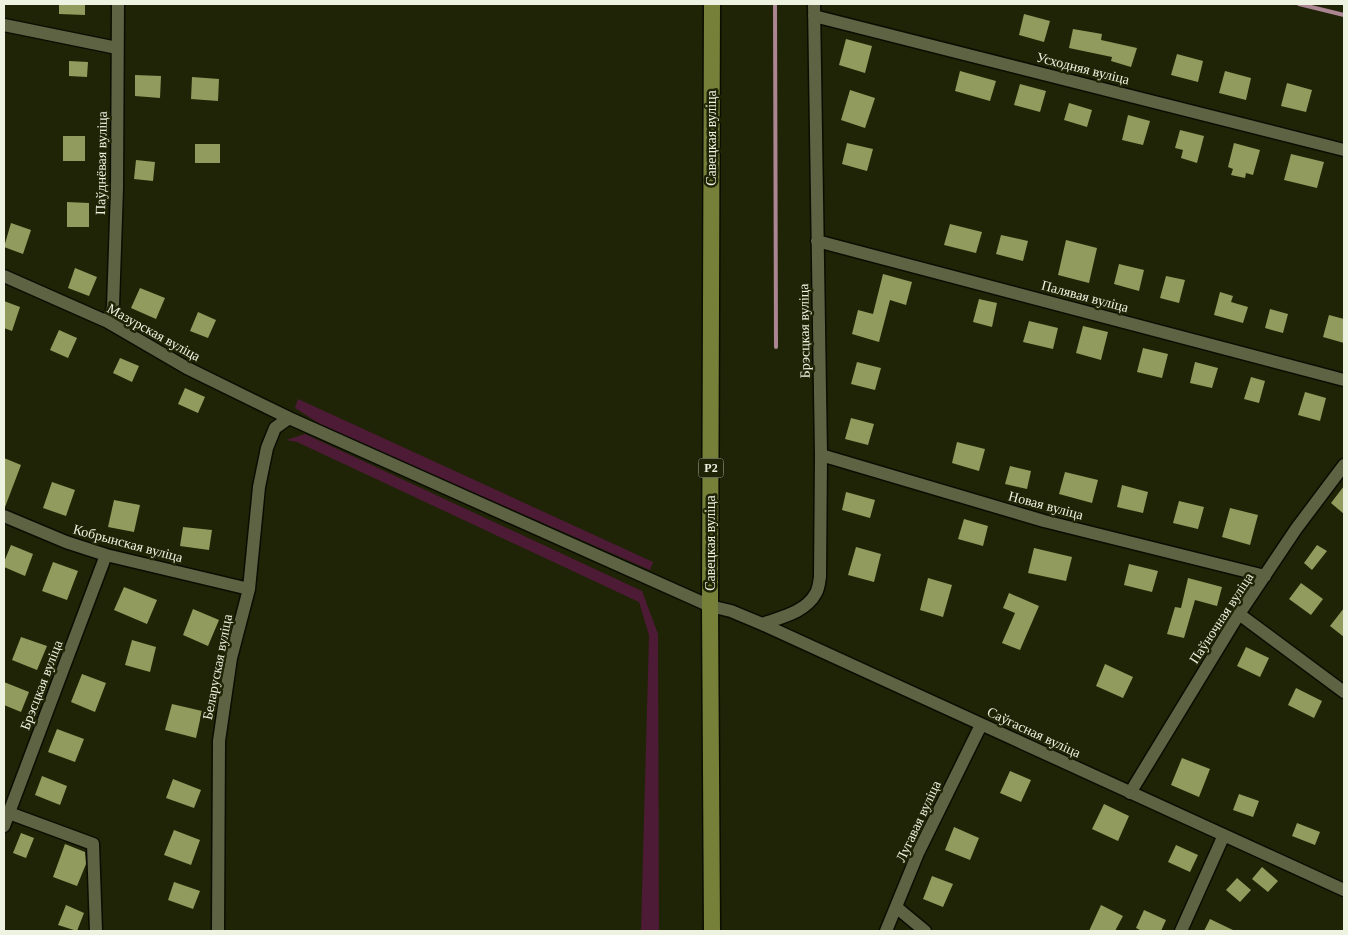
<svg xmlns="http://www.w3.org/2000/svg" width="1348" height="935" font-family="'Times New Roman',serif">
<rect width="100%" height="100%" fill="#202406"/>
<path fill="#4d1b36" d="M 298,399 L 653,562 L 650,570 L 326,428 L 295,408 Z
M 305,434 L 642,591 L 658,634 L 659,931 L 641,931 L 649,635 L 639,602 L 297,442 L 286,440 Z"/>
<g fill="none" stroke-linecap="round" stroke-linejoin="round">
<path stroke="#ac8593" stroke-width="4" d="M 775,4 L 776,347
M 1299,4 L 1344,15"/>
</g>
<path fill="#919b5d" d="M 59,4 L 85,4 L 85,15 L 59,14 Z
M 1024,14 L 1050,21 L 1044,42 L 1019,35 Z
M 1073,29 L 1102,34 L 1101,40 L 1137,48 L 1131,67 L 1111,61 L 1112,57 L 1069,48 Z
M 846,39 L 872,46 L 865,73 L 839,65 Z
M 1177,54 L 1203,61 L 1198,82 L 1171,75 Z
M 69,61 L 88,62 L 87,77 L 69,76 Z
M 960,71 L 996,81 L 990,101 L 955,91 Z
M 1225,71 L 1251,78 L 1246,100 L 1219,93 Z
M 135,75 L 161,76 L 160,98 L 135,96 Z
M 192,77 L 219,79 L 218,101 L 191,99 Z
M 1287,83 L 1312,90 L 1306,112 L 1281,106 Z
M 1020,84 L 1046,91 L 1040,112 L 1014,105 Z
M 850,90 L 875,98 L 865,128 L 841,120 Z
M 1069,103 L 1092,110 L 1087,127 L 1064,120 Z
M 1128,115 L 1150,121 L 1143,145 L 1122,140 Z
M 1180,130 L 1204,136 L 1197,163 L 1181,158 L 1183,150 L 1175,148 Z
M 63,136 L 85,136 L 85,161 L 63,161 Z
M 847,143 L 873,149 L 867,171 L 842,164 Z
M 1234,143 L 1260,150 L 1253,175 L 1246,173 L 1245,178 L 1231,175 L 1233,169 L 1228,167 Z
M 195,144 L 220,144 L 220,163 L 195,163 Z
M 1291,154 L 1324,162 L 1317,188 L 1284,180 Z
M 136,160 L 155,162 L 153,181 L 134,179 Z
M 67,202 L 89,203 L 89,227 L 67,227 Z
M 11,223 L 31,230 L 23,254 L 4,247 Z
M 950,224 L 982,232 L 976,253 L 944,245 Z
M 1001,235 L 1028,241 L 1023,261 L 996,254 Z
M 1066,240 L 1097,248 L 1089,283 L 1058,275 Z
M 1119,264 L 1144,270 L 1139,291 L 1114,284 Z
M 75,268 L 97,277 L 89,296 L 68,288 Z
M 883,274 L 912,282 L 906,305 L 890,300 L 879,342 L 852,334 L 858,310 L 873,314 Z
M 1166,276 L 1185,280 L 1179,303 L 1160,298 Z
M 140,288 L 165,298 L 156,319 L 131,308 Z
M 1220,292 L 1233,296 L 1231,302 L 1248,307 L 1243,323 L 1214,315 Z
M 979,299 L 997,303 L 992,327 L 973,322 Z
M 4,301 L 20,307 L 12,331 L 4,328 Z
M 1270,309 L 1288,314 L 1283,333 L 1265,328 Z
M 198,312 L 216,320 L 208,338 L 190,331 Z
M 1329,315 L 1344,319 L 1344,343 L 1323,337 Z
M 1029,321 L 1058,328 L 1053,349 L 1023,342 Z
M 1083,326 L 1108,332 L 1101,360 L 1076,353 Z
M 59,330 L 77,338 L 68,358 L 50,350 Z
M 1143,348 L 1168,354 L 1162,378 L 1137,372 Z
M 120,358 L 139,366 L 132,382 L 113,373 Z
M 857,362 L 881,368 L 875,390 L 851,384 Z
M 1195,362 L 1218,368 L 1212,388 L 1190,383 Z
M 1251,377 L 1265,381 L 1259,403 L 1244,399 Z
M 185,388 L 205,397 L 198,413 L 178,404 Z
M 1305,392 L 1326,398 L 1320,421 L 1298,415 Z
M 851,418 L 874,424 L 868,445 L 845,439 Z
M 957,442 L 985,449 L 979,471 L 952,463 Z
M 4,458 L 21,465 L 5,507 L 4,507 Z
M 1010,466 L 1031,471 L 1027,489 L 1005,484 Z
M 1065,472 L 1098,480 L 1092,503 L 1059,494 Z
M 52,482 L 75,490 L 66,516 L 43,508 Z
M 1122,485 L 1148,492 L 1143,513 L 1117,507 Z
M 1344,486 L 1344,514 L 1331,503 Z
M 846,492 L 875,500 L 870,518 L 842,510 Z
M 114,500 L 140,505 L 134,532 L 108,527 Z
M 1179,501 L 1204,507 L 1198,529 L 1173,523 Z
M 1230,508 L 1258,515 L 1250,545 L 1222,537 Z
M 964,519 L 988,526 L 983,546 L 958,539 Z
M 183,527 L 212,530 L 209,550 L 180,546 Z
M 11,545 L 33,554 L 25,576 L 4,567 L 4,562 Z
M 1317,545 L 1327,551 L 1312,570 L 1304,563 Z
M 856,547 L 881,554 L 874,582 L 848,575 Z
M 1034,548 L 1072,557 L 1066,581 L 1028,573 Z
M 53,562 L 78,571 L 67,600 L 42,591 Z
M 1129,564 L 1158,571 L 1152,592 L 1124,585 Z
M 928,578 L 952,585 L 943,617 L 920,610 Z
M 1188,578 L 1222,587 L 1217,606 L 1195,600 L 1184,638 L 1167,634 L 1175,607 L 1181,608 Z
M 1301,583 L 1323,599 L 1311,615 L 1289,599 Z
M 124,587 L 157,600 L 147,624 L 114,610 Z
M 1009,593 L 1039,606 L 1020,650 L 1002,643 L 1015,613 L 1003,608 Z
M 1344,608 L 1344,637 L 1330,626 Z
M 193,609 L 219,620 L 208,646 L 183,635 Z
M 21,637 L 47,646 L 37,670 L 12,660 Z
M 132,640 L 156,647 L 150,672 L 125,665 Z
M 1246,647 L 1269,658 L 1260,677 L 1237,666 Z
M 1105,664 L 1133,677 L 1123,698 L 1096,686 Z
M 82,674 L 106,683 L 95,712 L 71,702 Z
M 4,682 L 29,692 L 21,712 L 4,705 Z
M 1296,688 L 1322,701 L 1314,718 L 1288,705 Z
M 172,704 L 202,711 L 196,738 L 165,730 Z
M 57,729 L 84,739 L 75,762 L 48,752 Z
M 1182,758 L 1210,769 L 1199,797 L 1171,785 Z
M 1010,771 L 1031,780 L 1021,802 L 1000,793 Z
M 42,776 L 67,786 L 60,805 L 35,795 Z
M 173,779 L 201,790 L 194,808 L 166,798 Z
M 1239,794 L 1259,801 L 1253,817 L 1233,810 Z
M 1104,804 L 1129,816 L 1118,841 L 1092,829 Z
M 1297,823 L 1320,832 L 1315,845 L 1292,836 Z
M 954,827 L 979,838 L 970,860 L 945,850 Z
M 174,830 L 200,840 L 191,865 L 164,855 Z
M 21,833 L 34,838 L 26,858 L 13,853 Z
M 65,844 L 85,852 L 86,864 L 77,886 L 53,877 Z
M 1176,845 L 1198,855 L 1190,872 L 1168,862 Z
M 1262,867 L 1278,881 L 1268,892 L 1252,879 Z
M 932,876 L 953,884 L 943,907 L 923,899 Z
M 1237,878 L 1251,890 L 1240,902 L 1226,890 Z
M 174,882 L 200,891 L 193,909 L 168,900 Z
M 66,905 L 84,913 L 77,931 L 58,925 Z
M 1101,905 L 1123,916 L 1115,931 L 1089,931 Z
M 1144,910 L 1166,920 L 1161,931 L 1142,931 L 1136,928 Z
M 1210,919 L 1235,931 L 1204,931 Z"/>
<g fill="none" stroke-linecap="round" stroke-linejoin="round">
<defs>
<path id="minor" d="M 814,16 L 1344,150
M 4,25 L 117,48
M 817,241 L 1344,380
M 4,276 L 108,322 L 187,368 L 289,418 L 710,606 L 731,611 L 762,624 L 1344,890
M 108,322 L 113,307 L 117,188 L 118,4
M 821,455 L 1044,521 L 1265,576
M 4,516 L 66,542 L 106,555 L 249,589
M 1239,614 L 1344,692
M 762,624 C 782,617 806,612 816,593 C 819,588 819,582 820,577 L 821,455 L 814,4
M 1130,793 L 1239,614 L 1296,529 L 1344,465
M 9,813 L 93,844 L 96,931
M 4,826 L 106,555
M 896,907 L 925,931
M 218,931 L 219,741 L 231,658 L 249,589 L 259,487 L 267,448 L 275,428 L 289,418
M 886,931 L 918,853 L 981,725
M 1181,931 L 1224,835"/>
<path id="major" d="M 712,931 L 710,606 L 712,4"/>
</defs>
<use href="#minor" stroke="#0a0d00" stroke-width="15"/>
<use href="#major" stroke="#0a0d00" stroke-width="19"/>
<use href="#minor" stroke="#5d6343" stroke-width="12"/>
<use href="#major" stroke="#768038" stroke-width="16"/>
</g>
<g text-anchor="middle" stroke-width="5" stroke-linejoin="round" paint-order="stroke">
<rect fill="#202406" stroke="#b0b49f" stroke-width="1" x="698.5" y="458.5" width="25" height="19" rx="4"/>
<g font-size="12" font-weight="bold" fill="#eef2e0">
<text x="711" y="472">Р2</text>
</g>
<g font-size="14" fill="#eef2e0" stroke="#202406">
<text transform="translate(1083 68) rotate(14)" y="5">Усходняя вуліца</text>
<text transform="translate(711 138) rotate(-90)" y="5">Савецкая вуліца</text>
<text transform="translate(101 163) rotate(-89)" y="5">Паўднёвая вуліца</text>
<text transform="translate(1085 296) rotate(15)" y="5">Палявая вуліца</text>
<text transform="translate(804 331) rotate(-91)" y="5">Брэсцкая вуліца</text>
<text transform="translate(154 332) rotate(29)" y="5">Мазурская вуліца</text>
<text transform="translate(1046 505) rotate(15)" y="5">Новая вуліца</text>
<text transform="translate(128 543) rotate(15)" y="5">Кобрынская вуліца</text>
<text transform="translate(710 543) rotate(-90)" y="5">Савецкая вуліца</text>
<text transform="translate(1221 618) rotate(-57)" y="5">Паўночная вуліца</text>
<text transform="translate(217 667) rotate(-79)" y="5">Беларуская вуліца</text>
<text transform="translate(41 685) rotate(-69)" y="5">Брэсцкая вуліца</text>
<text transform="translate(1034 732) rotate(25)" y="5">Саўгасная вуліца</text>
<text transform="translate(918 821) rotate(-65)" y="5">Лугавая вуліца</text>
</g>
</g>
<rect width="1348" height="935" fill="none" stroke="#eef2e0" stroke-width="10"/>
</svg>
